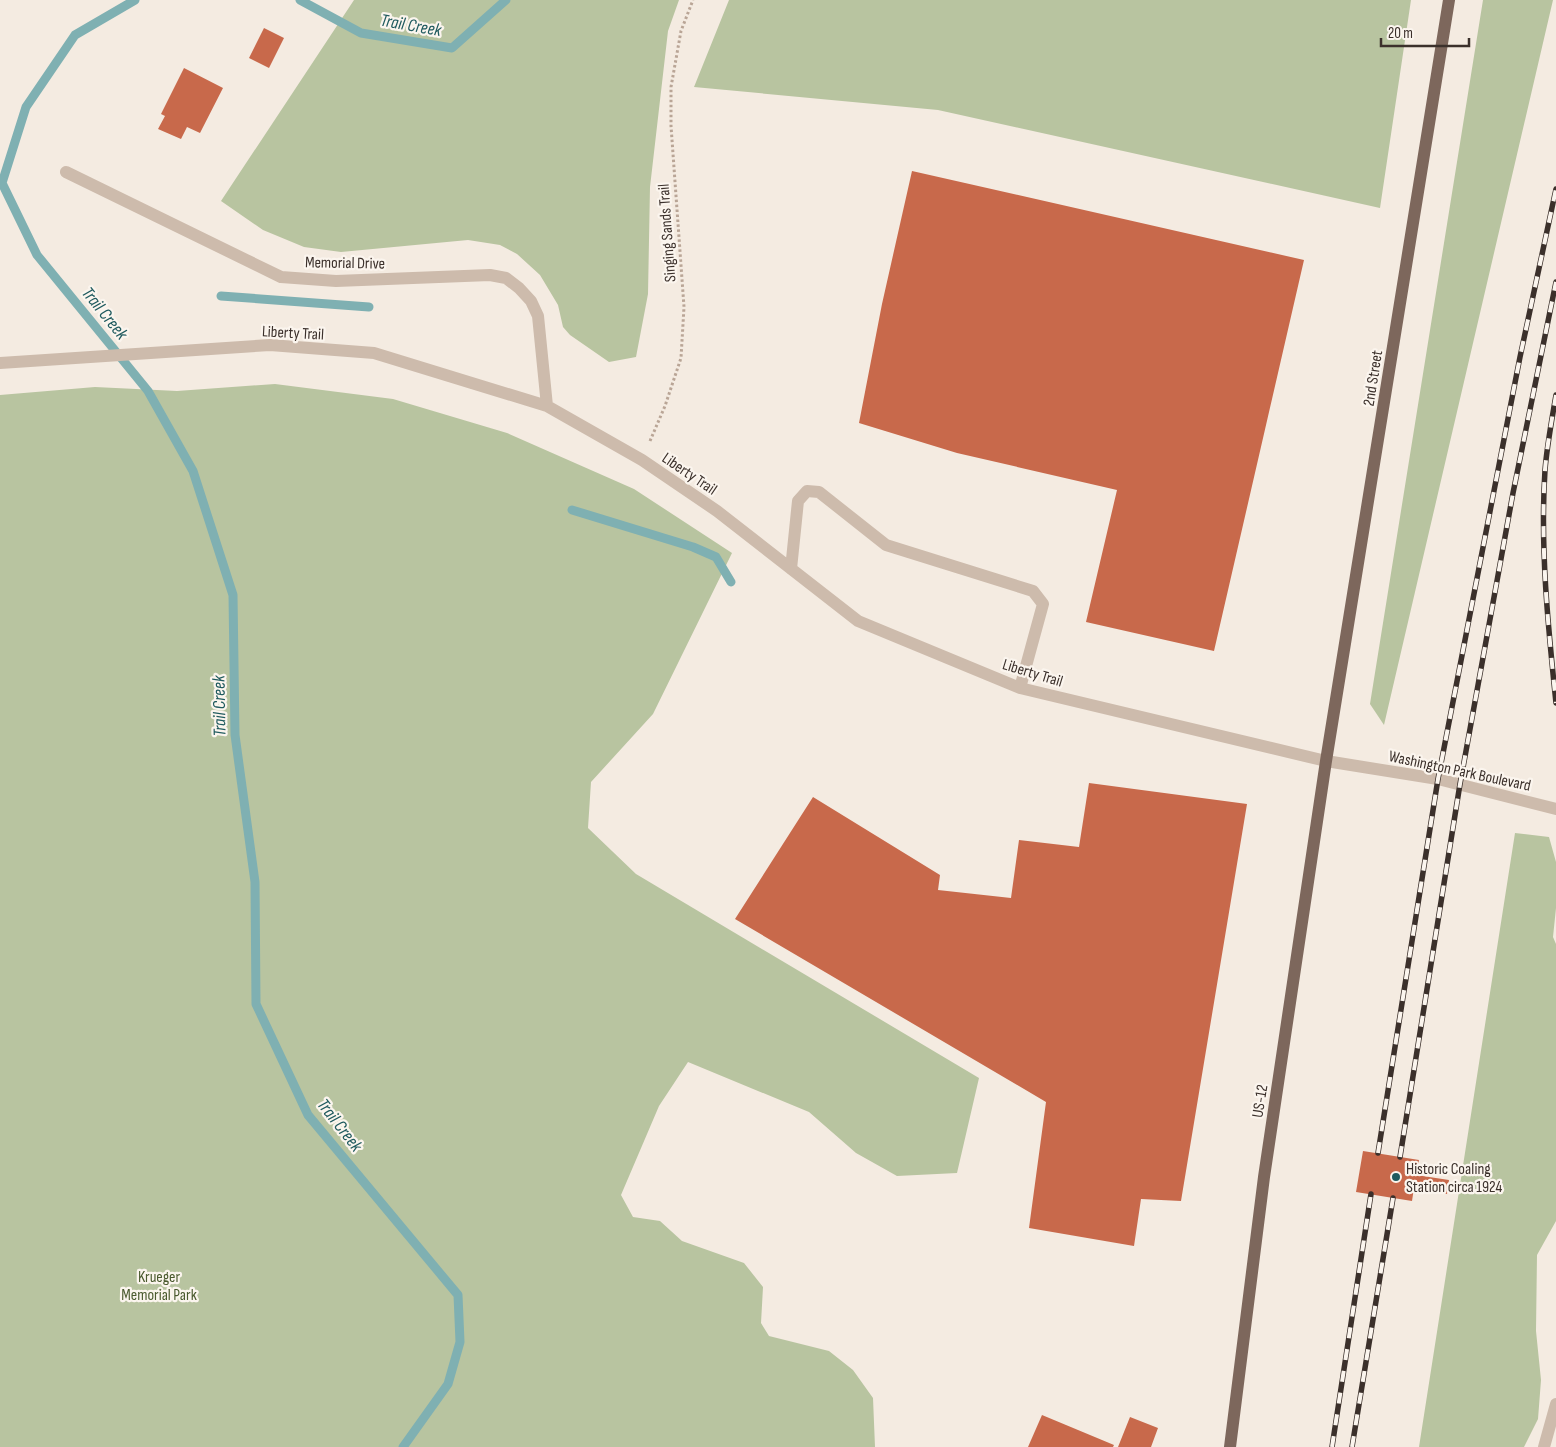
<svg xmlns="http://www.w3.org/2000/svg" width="1556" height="1447" font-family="'Sofia Sans Condensed',sans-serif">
<rect width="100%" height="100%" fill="#f4ebe1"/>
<path fill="#b8c4a0" d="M 354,0 L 679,0 L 668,31 L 650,187 L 648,294 L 636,357 L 609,362 L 570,335 L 563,327 L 558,305 L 540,275 L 517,254 L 500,245 L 468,240 L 341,252 L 304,247 L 263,230 L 221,201 Z
M 729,0 L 1411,0 L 1380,208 L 938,110 L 694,87 Z
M 1483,0 L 1553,0 L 1384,725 L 1370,704 Z
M 275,384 L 393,399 L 507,433 L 634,489 L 732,553 L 653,714 L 591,782 L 588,828 L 636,874 L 979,1078 L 957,1173 L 897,1176 L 856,1153 L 809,1112 L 688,1062 L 659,1106 L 621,1195 L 633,1217 L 660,1221 L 682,1241 L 744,1263 L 763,1287 L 761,1323 L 769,1336 L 829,1351 L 853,1370 L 873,1398 L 875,1447 L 0,1447 L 0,395 L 95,387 L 177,391 Z
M 1515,833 L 1549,837 L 1556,862 L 1556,908 L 1553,937 L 1556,944 L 1556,1221 L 1537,1255 L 1536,1331 L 1541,1380 L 1538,1419 L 1524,1447 L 1419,1447 Z"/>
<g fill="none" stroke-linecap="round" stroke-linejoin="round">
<path stroke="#7fb0b2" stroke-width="9" d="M 135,0 L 75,35 L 26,107 L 2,183 L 37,255 L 148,391 L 193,471 L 233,595 L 235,735 L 255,882 L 256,1004 L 308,1115 L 458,1295 L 460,1342 L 448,1384 L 403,1447
M 300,0 L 361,33 L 452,48 L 506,0
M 221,296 L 369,307
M 572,510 L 693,547 L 716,557 L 731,582"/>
</g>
<path fill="#c8694b" d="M 264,28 L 284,38 L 269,68 L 249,58 Z
M 184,68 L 223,88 L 200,133 L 187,127 L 181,139 L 158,129 L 165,116 L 161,114 Z
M 912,171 L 1304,260 L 1214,651 L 1086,622 L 1117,490 L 957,453 L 859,423 L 882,304 Z
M 1089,783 L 1247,804 L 1181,1201 L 1141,1199 L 1134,1246 L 1029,1228 L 1046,1102 L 735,919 L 813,797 L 940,875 L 938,890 L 1011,898 L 1019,840 L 1079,847 Z
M 1363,1151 L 1419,1160 L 1416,1175 L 1449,1180 L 1447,1194 L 1414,1188 L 1412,1201 L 1356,1192 Z
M 1042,1415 L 1114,1445 L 1113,1447 L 1028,1447 Z
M 1130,1417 L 1158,1428 L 1151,1447 L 1118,1447 Z"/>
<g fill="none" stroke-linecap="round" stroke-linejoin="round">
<path stroke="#b9a596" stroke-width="3" stroke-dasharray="2.5 2.5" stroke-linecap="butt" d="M 650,441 L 665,406 L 681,358 L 684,307 L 671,126 L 671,87 L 681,31 L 693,0"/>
<path stroke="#cdbbac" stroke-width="12" d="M 66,172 L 281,277 L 336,281 L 490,275 L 506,278 L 519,288 L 531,301 L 538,316 L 547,406
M 0,363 L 270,345 L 374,353 L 547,406 L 642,460 L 717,511 L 858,621 L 1020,688 L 1326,761 L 1438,779 L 1556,809
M 791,569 L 798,501 L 807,491 L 819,492 L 886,545 L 1033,591 L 1043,604 L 1020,688
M 1544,1447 L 1556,1404"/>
<path stroke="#7d675c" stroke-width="12" d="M 1230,1447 L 1264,1177 L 1326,761 L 1449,0"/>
<defs>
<path id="rail" d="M 1556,395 C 1552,419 1547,445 1545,470 C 1540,547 1548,626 1556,703
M 1378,1153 L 1438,779 L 1520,357 L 1556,189
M 1400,1157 L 1460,784 L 1513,493 L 1556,282
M 1332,1447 L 1371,1194
M 1352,1447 L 1393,1198"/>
</defs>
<use href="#rail" stroke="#3b302b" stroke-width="5.5"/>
<use href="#rail" stroke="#fbf5ee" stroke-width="4" stroke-dasharray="11" stroke-linecap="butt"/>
</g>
<circle fill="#1f5a5e" stroke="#fbf5ee" stroke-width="2" cx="1396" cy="1177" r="5"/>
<g text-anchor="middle" stroke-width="4.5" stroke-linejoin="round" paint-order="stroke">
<g font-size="16" fill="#3b302b" stroke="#fbf5ee">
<text transform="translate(666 233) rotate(-94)" y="6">Singing Sands Trail</text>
<text transform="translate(345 262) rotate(1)" y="6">Memorial Drive</text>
<text transform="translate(293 332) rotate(3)" y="6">Liberty Trail</text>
<text transform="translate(1372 378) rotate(-81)" y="6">2nd Street</text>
<text transform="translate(690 473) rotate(34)" y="6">Liberty Trail</text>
<text transform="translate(1033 672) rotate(17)" y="6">Liberty Trail</text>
<text transform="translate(1460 770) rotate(12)" y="6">Washington Park Boulevard</text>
<text transform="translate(1259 1101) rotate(-81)" y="6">US-12</text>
</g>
<g font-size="16" fill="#3b302b" stroke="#fbf5ee" text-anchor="start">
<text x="1406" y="1174">Historic Coaling<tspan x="1406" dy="18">Station circa 1924</tspan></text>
</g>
<g font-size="16" fill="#4a5a2e" stroke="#fbf5ee">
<text x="159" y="1282">Krueger<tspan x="159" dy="18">Memorial Park</tspan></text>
</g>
<g font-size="18" font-style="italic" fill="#1f5a5e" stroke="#fbf5ee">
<text transform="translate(411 25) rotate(10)" y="6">Trail Creek</text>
<text transform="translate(105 313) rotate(51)" y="6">Trail Creek</text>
<text transform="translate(219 706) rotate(-91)" y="6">Trail Creek</text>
<text transform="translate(340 1125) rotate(52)" y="6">Trail Creek</text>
</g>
</g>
<path d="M1381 38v8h88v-8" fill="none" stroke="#3b302b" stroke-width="2.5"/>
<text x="1388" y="38" font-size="15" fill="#3b302b" stroke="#fbf5ee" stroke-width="4" paint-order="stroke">20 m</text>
</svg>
